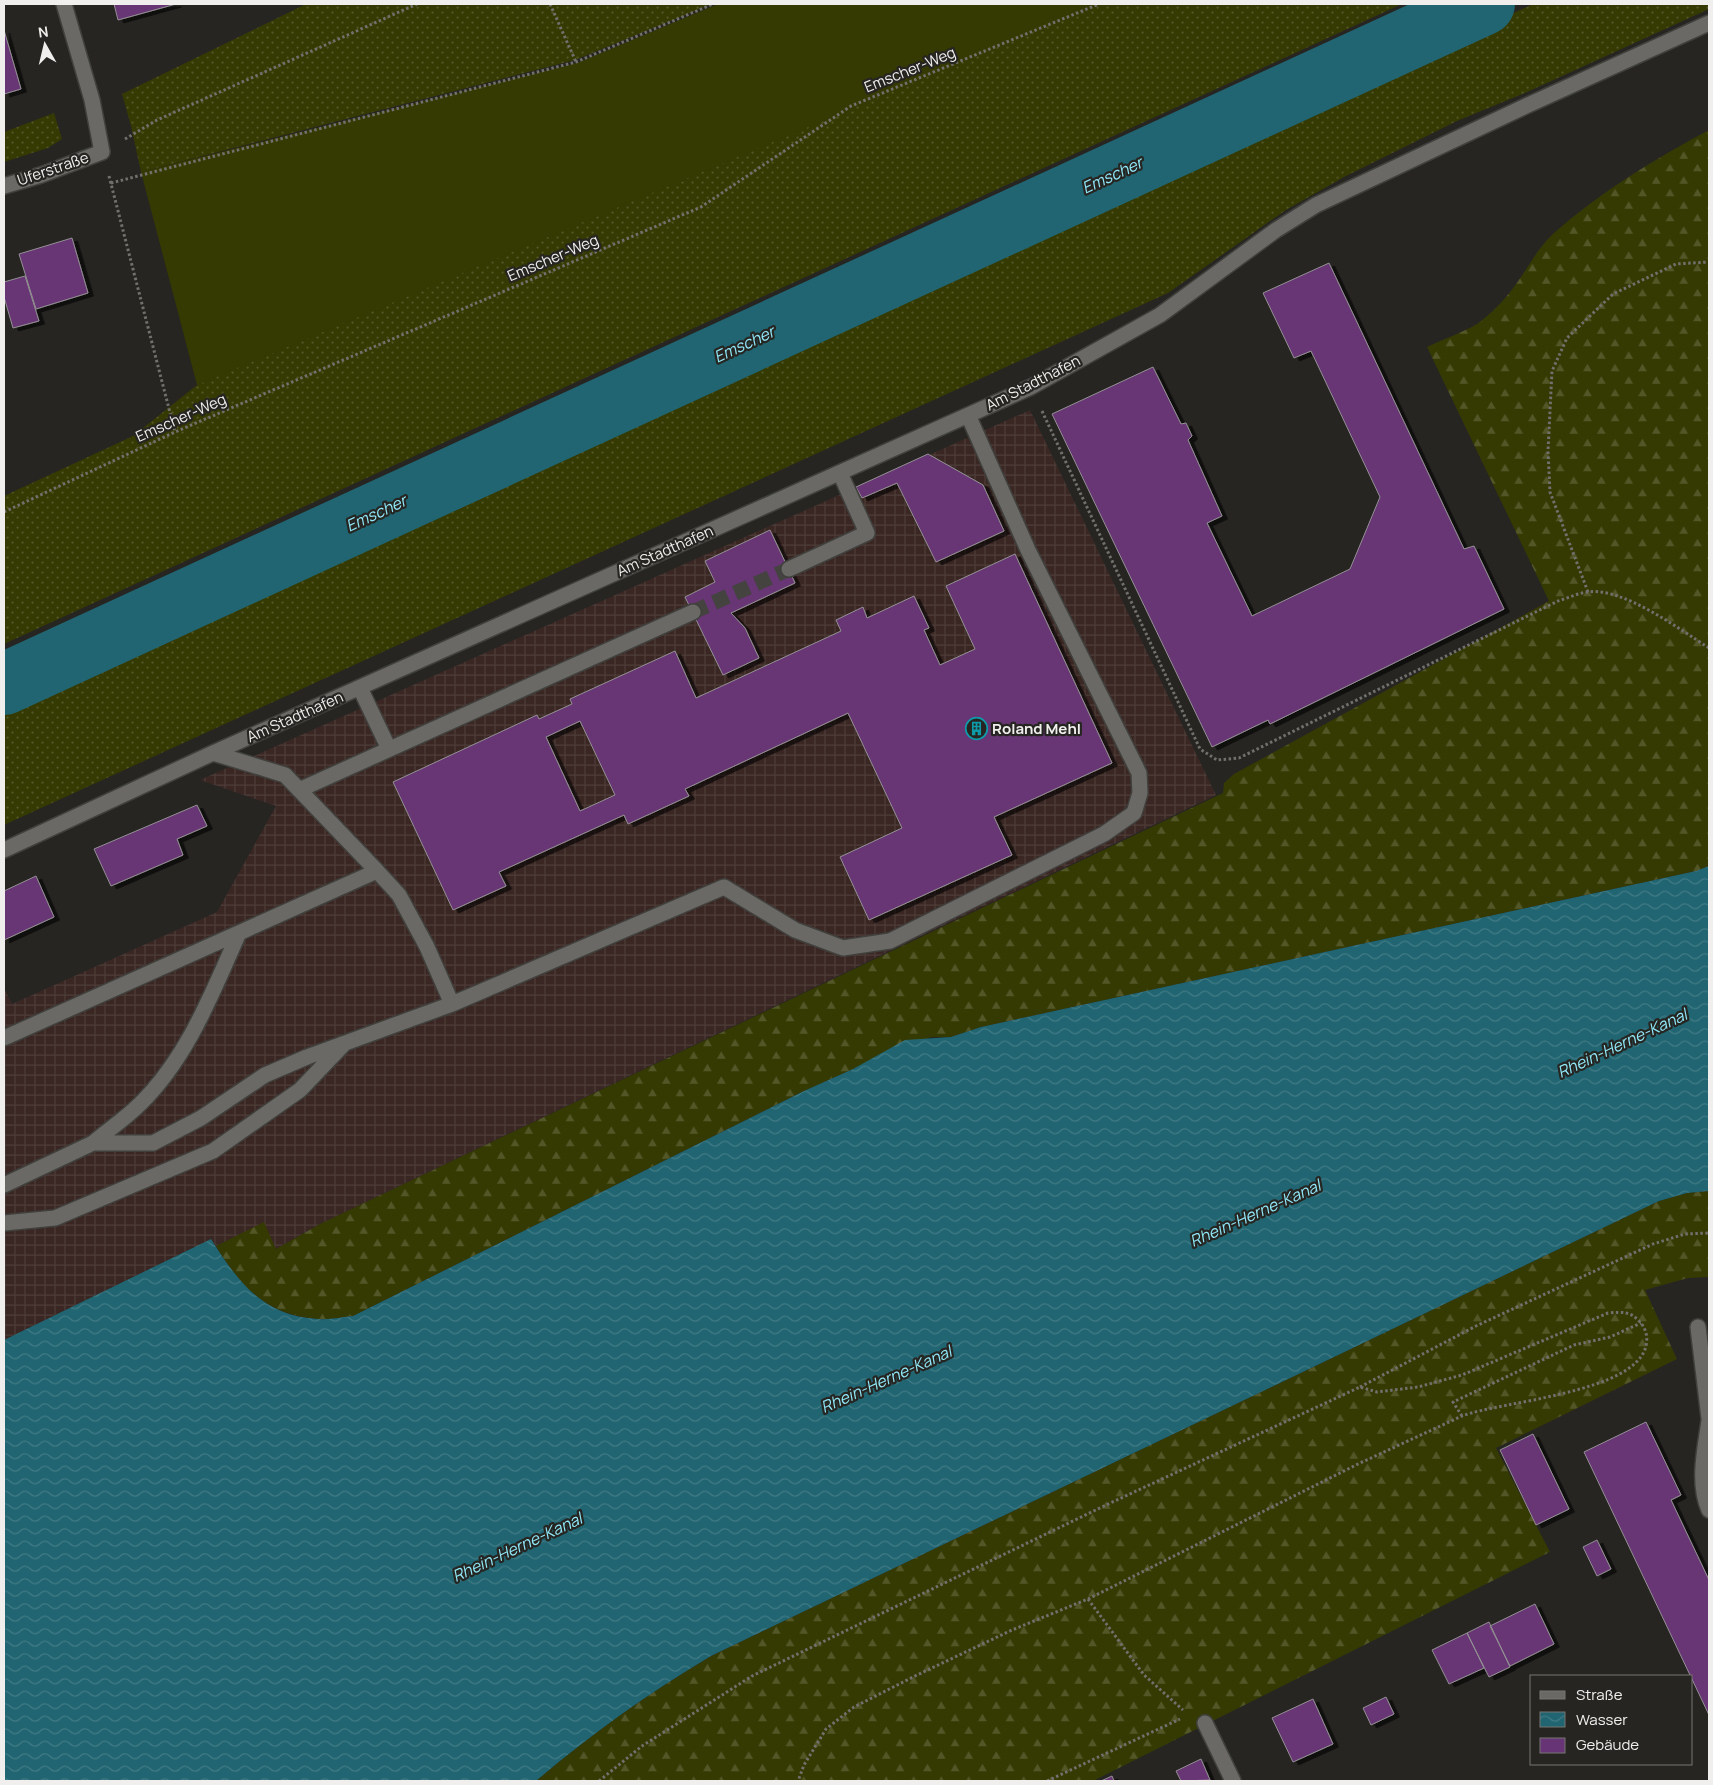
<svg xmlns="http://www.w3.org/2000/svg" width="1713" height="1785" font-family="Manrope,sans-serif">
<defs>
<pattern id="industrial-grid" width="8" height="8" patternUnits="userSpaceOnUse" patternTransform="scale(1.25)"><rect width="8" height="8" fill="#3a2723"/><path d="M0 4h8M4 0v8" fill="none" stroke="#4d3c38"/></pattern>
<pattern id="grass-dots" width="8" height="8" patternUnits="userSpaceOnUse" patternTransform="scale(1.25)"><rect width="8" height="8" fill="#353902"/><path d="M2 2h.1M6 6h.1" fill="none" stroke="#535627" stroke-width="1.8" stroke-linecap="round"/></pattern>
<pattern id="forest-firs" width="22" height="20" patternUnits="userSpaceOnUse" patternTransform="scale(1.25)"><rect width="22" height="20" fill="#353902"/><path d="M5 1l3.5 6h-7zM16 11l3.5 6h-7z" fill="#535627"/></pattern>
<pattern id="water-waves" width="16" height="10" patternUnits="userSpaceOnUse" patternTransform="scale(1.25)"><rect width="16" height="10" fill="#206571"/><path d="M0 5q4-4 8 0t8 0" fill="none" stroke="#417b86"/></pattern>
<filter id="shadow"><feDropShadow dx="5.5" dy="3" stdDeviation="0" flood-color="#0009"/></filter>
</defs>
<rect width="100%" height="100%" fill="#262522"/>
<path fill="url(#industrial-grid)" d="M 1030,410 L 1216,795 L 320,1224 L 276,1249 L 263,1223 L 216,1246 L 211,1239 L 4,1340 L 4,988 L 12,1004 L 217,912 L 276,806 L 200,780 Z"/>
<path fill="url(#grass-dots)" d="M 306,4 L 712,4 L 575,60 L 141,172 L 131,126 L 122,94 Z
M 994,4 L 1402,4 L 4,644 L 4,496 L 133,436 L 197,385 Z
M 1533,4 L 1709,4 L 1709,9 L 1525,93 L 1457,121 L 1346,176 L 1286,210 L 1168,293 L 4,825 L 4,711 Z
M 54,113 L 62,139 L 48,148 L 4,162 L 4,132 Z"/>
<path fill="url(#forest-firs)" d="M 1709,130 L 1709,866 L 1696,871 L 981,1027 L 951,1037 L 931,1037 L 853,1069 L 804,1091 L 353,1316 C 342,1317 330,1320 318,1319 C 268,1316 240,1287 216,1246 L 264,1222 L 276,1249 L 320,1224 L 1223,793 L 1224,783 L 1234,774 L 1549,601 L 1427,347 C 1441,340 1470,330 1481,321 C 1490,314 1499,305 1506,297 C 1524,277 1534,251 1554,233 C 1600,192 1655,159 1709,130 Z
M 1709,1191 L 1709,1277 L 1688,1278 L 1645,1290 L 1677,1359 L 1496,1448 L 1550,1552 L 1093,1781 L 536,1781 C 591,1734 649,1693 711,1656 L 1659,1201 L 1687,1193 Z"/>
<path fill="#353902" d="M 718,4 L 1100,4 L 197,385 L 141,172 L 577,63 Z"/>
<path fill="url(#water-waves)" d="M 1709,866 L 1709,1191 L 1687,1193 L 1659,1201 L 711,1656 C 649,1693 591,1734 536,1781 L 4,1781 L 4,1340 L 211,1239 C 238,1282 263,1316 318,1319 C 330,1320 342,1317 353,1316 L 804,1091 L 853,1069 L 905,1040 L 951,1037 L 981,1027 L 1696,871 Z"/>
<g fill="none" stroke-linecap="round" stroke-linejoin="round">
<path stroke="#206571" stroke-width="62" d="M 4,684 L 1484,4"/>
</g>
<path fill="#673575" stroke="#949194" fill-rule="evenodd" filter="url(#shadow)" d="M 114,4 L 176,4 L 118,20 Z
M 4,30 L 21,89 L 4,94 Z
M 72,238 L 88,293 L 36,309 L 19,254 Z
M 1329,263 L 1464,549 L 1474,546 L 1504,609 L 1270,724 L 1268,720 L 1212,747 L 1052,414 L 1153,367 L 1181,424 L 1186,423 L 1192,436 L 1188,440 L 1222,516 L 1207,523 L 1252,616 L 1350,569 L 1380,497 L 1311,351 L 1294,358 L 1263,293 Z
M 25,276 L 39,321 L 13,328 L 4,297 L 4,282 Z
M 928,454 L 983,485 L 1004,531 L 936,562 L 897,483 L 862,498 L 856,487 Z
M 770,530 L 795,583 L 731,613 L 745,628 L 759,658 L 723,675 L 685,597 L 715,582 L 705,561 Z
M 1015,554 L 1112,763 L 994,817 L 1012,855 L 869,920 L 840,857 L 902,828 L 848,713 L 685,789 L 689,796 L 628,824 L 624,815 L 499,872 L 506,886 L 453,910 L 393,782 L 537,715 L 539,719 L 572,704 L 570,699 L 675,651 L 696,698 L 841,631 L 836,620 L 863,607 L 867,618 L 914,596 L 929,628 L 924,630 L 940,665 L 975,649 L 946,586 ZM 580,721 L 615,795 L 580,811 L 546,737 Z
M 197,805 L 207,826 L 177,839 L 183,855 L 111,886 L 94,849 Z
M 36,876 L 54,917 L 4,940 L 4,891 Z
M 1646,1422 L 1681,1495 L 1671,1500 L 1709,1580 L 1709,1715 L 1584,1452 Z
M 1533,1434 L 1569,1509 L 1536,1525 L 1500,1450 Z
M 1597,1540 L 1611,1569 L 1597,1576 L 1583,1547 Z
M 1535,1604 L 1554,1644 L 1510,1666 L 1490,1626 Z
M 1489,1622 L 1510,1667 L 1489,1677 L 1467,1633 Z
M 1467,1633 L 1484,1668 L 1449,1684 L 1432,1650 Z
M 1386,1697 L 1394,1714 L 1371,1725 L 1363,1708 Z
M 1313,1699 L 1333,1744 L 1293,1762 L 1272,1718 Z
M 1201,1759 L 1210,1780 L 1181,1781 L 1176,1771 Z
M 1112,1776 L 1114,1781 L 1101,1781 Z"/>
<g fill="none" stroke-linecap="round" stroke-linejoin="round">
<path stroke="#444340" stroke-width="15" stroke-dasharray="15 8" stroke-linecap="butt" d="M 693,612 L 789,569"/>
<defs>
<path id="minor" d="M 4,186 L 41,175 L 102,152 L 92,100 L 64,4
M 789,569 L 867,533 L 840,473
M 360,688 L 389,749
M 299,790 L 693,612
M 4,850 L 213,753 L 1031,387 L 1160,315 L 1276,230 L 1316,205 L 1528,105 L 1709,23
M 452,1004 L 724,887 L 795,930 L 843,948 L 890,941 L 1104,834 L 1134,813 L 1140,793 L 1139,773 L 1028,550 L 968,415
M 4,1038 L 377,871
M 93,1143 C 108,1130 126,1118 140,1104 C 188,1057 212,993 239,933
M 4,1185 L 93,1143 L 153,1143 L 201,1118 L 265,1075 L 307,1057 L 452,1004 L 427,947 L 399,895 L 377,871 L 285,775 L 213,753
M 4,1223 L 55,1218 L 213,1151 L 300,1090 L 343,1045
M 1698,1327 L 1709,1418
M 1709,1421 C 1705,1449 1697,1483 1709,1510
M 1205,1723 L 1233,1781"/>
</defs>
<use href="#minor" stroke="#40403d" stroke-width="18"/>
<path stroke="#71706d" stroke-width="3" stroke-dasharray="2.5 2.5" stroke-linecap="butt" d="M 550,4 L 576,62
M 125,139 L 157,120 L 417,4
M 109,176 L 175,432
M 111,183 L 576,62 L 713,4
M 1042,411 L 1200,749 L 1217,760 L 1239,758 L 1558,601 C 1568,598 1578,593 1588,592 C 1623,587 1679,629 1709,648
M 4,512 L 175,432 L 701,207 L 851,106 L 1099,4
M 1588,592 L 1550,492 L 1548,451 L 1552,371 L 1567,338 L 1613,294 L 1676,264 L 1709,262
M 1360,1387 L 1476,1326 L 1653,1244 L 1685,1234 L 1709,1233
M 1462,1416 L 1453,1402 L 1574,1345 L 1610,1337 L 1641,1323
M 1088,1599 L 1144,1675 L 1183,1710
M 599,1781 L 642,1746 L 752,1676 L 1104,1506 L 1360,1387 L 1377,1392 L 1418,1387 L 1462,1375 L 1608,1313 C 1622,1312 1630,1311 1639,1321 C 1646,1328 1648,1337 1646,1346 C 1635,1393 1502,1401 1462,1416 L 1358,1464 L 1088,1599 L 1012,1630 L 915,1676 L 854,1707 L 826,1729 L 804,1765 L 798,1781
M 1047,1781 L 1180,1719"/>
<use href="#minor" stroke="#6a6965" stroke-width="15"/>
</g>
<defs>
<symbol id="building-ring" viewBox="-11 -11 22 22"><circle r="9.5" fill="#262522" stroke="#0f9aa8" stroke-width="1.5"/><path d="M-4-6H4V6H1V3H-1V6H-4ZM-2.5-4.3h1.7v1.8h-1.7ZM.8-4.3h1.7v1.8H.8ZM-2.5-1h1.7V.8h-1.7ZM.8-1h1.7V.8H.8Z" fill="#0f9aa8"/></symbol>
</defs>
<g fill-rule="evenodd">
<use href="#building-ring" x="964" y="716" width="25" height="25"/>
</g>
<g text-anchor="middle" stroke-width="4.5" stroke-linejoin="round" paint-order="stroke">
<g font-size="15" fill="#f0efed" stroke="#262522">
<text transform="translate(910 70) rotate(-22)" y="5">Emscher-Weg</text>
<text transform="translate(53 169) rotate(-19)" y="5">Uferstraße</text>
<text transform="translate(553 258) rotate(-23)" y="5">Emscher-Weg</text>
<text transform="translate(1033 383) rotate(-27)" y="5">Am Stadthafen</text>
<text transform="translate(181 418) rotate(-24)" y="5">Emscher-Weg</text>
<text transform="translate(665 551) rotate(-24)" y="5">Am Stadthafen</text>
<text transform="translate(295 717) rotate(-24)" y="5">Am Stadthafen</text>
</g>
<g font-size="15" font-weight="bold" fill="#f0efed" stroke="#262522" text-anchor="start">
<text x="992" y="734">Roland Mehl</text>
</g>
<g font-size="16" font-style="italic" fill="#90e8f8" stroke="#262522">
<text transform="translate(1112 175) rotate(-25)" y="6">Emscher</text>
<text transform="translate(744 344) rotate(-25)" y="6">Emscher</text>
<text transform="translate(376 513) rotate(-25)" y="6">Emscher</text>
<text transform="translate(1622 1043) rotate(-25)" y="6">Rhein-Herne-Kanal</text>
<text transform="translate(1255 1213) rotate(-24)" y="6">Rhein-Herne-Kanal</text>
<text transform="translate(886 1379) rotate(-24)" y="6">Rhein-Herne-Kanal</text>
<text transform="translate(517 1547) rotate(-25)" y="6">Rhein-Herne-Kanal</text>
</g>
</g>
<rect width="1713" height="1785" fill="none" stroke="#f0efed" stroke-width="10"/>
<rect x="1530" y="1675" width="162" height="90" fill="#262522" stroke="#777673"/>
<rect x="1540" y="1691" width="25" height="8" fill="#6a6965" stroke="#777673"/>
<text x="1576" y="1700" font-size="15" fill="#f0efed">Straße</text>
<rect x="1540" y="1712" width="25" height="15" fill="url(#water-waves)" stroke="#777673"/>
<text x="1576" y="1725" font-size="15" fill="#f0efed">Wasser</text>
<rect x="1540" y="1738" width="25" height="15" fill="#673575" stroke="#777673"/>
<text x="1576" y="1750" font-size="15" fill="#f0efed">Gebäude</text>
<g transform="translate(45 45) rotate(352)" stroke="#262522" stroke-width="4" paint-order="stroke">
<path d="M0-4L9 19L0 12L-9 19Z" fill="#f0efed"/>
<text y="-8" font-size="14" font-weight="bold" text-anchor="middle" fill="#f0efed">N</text>
</g>
</svg>
